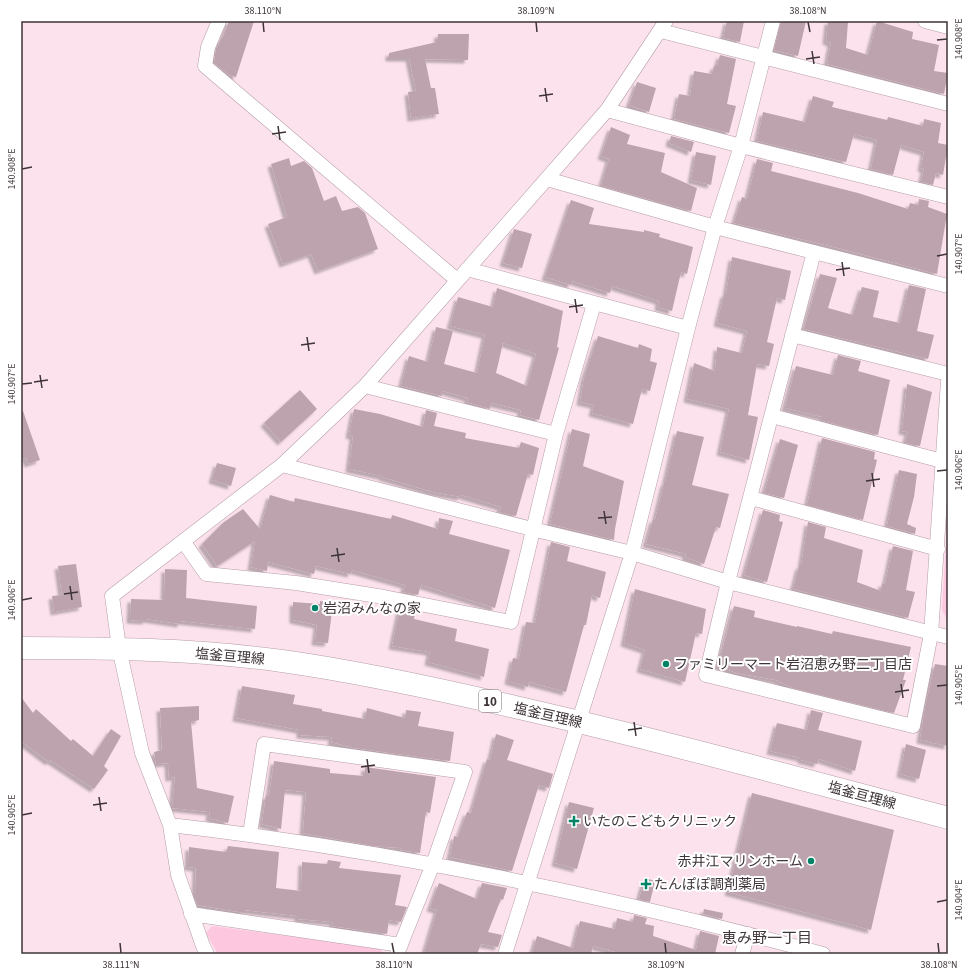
<svg xmlns="http://www.w3.org/2000/svg" width="969" height="975" font-family="'Source Sans 3','Noto Sans JP',sans-serif">
<defs>
<filter id="shadow"><feDropShadow dx="-3.5" dy="3.5" stdDeviation="1" flood-color="#0004"/></filter>
</defs>
<rect width="100%" height="100%" fill="#fce2ed"/>
<path fill="#fdc7df" d="M 948,509 L 948,621 L 942,610 Z
M 212,926 L 380,948 L 383,954 L 218,954 L 206,933 Z"/>
<path fill="#bca3ae" fill-rule="evenodd" filter="url(#shadow)" d="M 229,21 L 254,21 L 236,77 L 229,75 L 214,63 L 216,49 L 221,39 L 222,39 Z
M 727,21 L 744,21 L 740,42 L 723,38 Z
M 781,21 L 806,21 L 798,56 L 774,50 Z
M 828,21 L 848,22 L 846,48 L 868,55 L 877,21 L 913,32 L 912,39 L 939,45 L 934,71 L 948,73 L 944,94 L 827,64 L 831,43 L 826,41 Z
M 438,34 L 469,34 L 468,60 L 425,59 L 431,88 L 435,88 L 439,114 L 411,118 L 408,92 L 416,91 L 409,58 L 389,58 L 389,53 L 437,42 Z
M 720,55 L 736,59 L 727,104 L 736,106 L 729,133 L 674,119 L 679,94 L 690,96 L 694,71 L 712,74 L 714,66 L 717,66 Z
M 637,82 L 656,88 L 649,112 L 629,105 Z
M 813,96 L 834,102 L 832,107 L 887,120 L 888,117 L 923,126 L 924,119 L 941,123 L 938,143 L 948,145 L 943,175 L 936,173 L 933,185 L 921,182 L 924,169 L 921,168 L 924,152 L 901,145 L 893,175 L 871,169 L 877,140 L 854,134 L 846,162 L 757,141 L 763,112 L 805,122 Z
M 611,127 L 630,135 L 627,144 L 665,153 L 661,172 L 697,188 L 691,211 L 601,186 L 609,159 L 601,156 Z
M 671,136 L 694,142 L 691,152 L 669,143 Z
M 696,152 L 716,156 L 711,185 L 691,180 Z
M 289,158 L 291,166 L 304,161 L 312,168 L 324,201 L 336,196 L 342,211 L 358,207 L 365,213 L 378,249 L 318,271 L 311,254 L 283,264 L 268,224 L 287,217 L 271,164 Z
M 757,159 L 773,163 L 771,171 L 858,193 L 908,209 L 910,203 L 918,205 L 919,199 L 929,201 L 928,207 L 947,214 L 937,274 L 834,247 L 734,223 L 742,197 L 747,199 Z
M 571,200 L 594,208 L 589,224 L 644,232 L 644,230 L 660,234 L 659,237 L 693,247 L 687,274 L 681,272 L 672,311 L 658,307 L 659,301 L 612,286 L 610,293 L 572,281 L 571,285 L 545,277 Z
M 514,229 L 532,234 L 522,268 L 503,263 Z
M 732,257 L 791,271 L 785,300 L 777,298 L 767,342 L 774,344 L 769,366 L 757,364 L 748,415 L 758,417 L 749,460 L 720,452 L 729,409 L 687,399 L 694,363 L 715,371 L 717,347 L 742,353 L 747,331 L 717,323 L 724,294 L 726,294 Z
M 820,274 L 837,278 L 828,308 L 853,315 L 862,287 L 879,291 L 873,317 L 900,323 L 909,285 L 926,289 L 917,331 L 934,335 L 928,359 L 804,329 Z
M 497,288 L 563,311 L 557,347 L 559,348 L 539,420 L 520,415 L 521,410 L 491,403 L 490,409 L 467,402 L 468,398 L 443,391 L 442,396 L 401,386 L 409,356 L 428,362 L 436,327 L 453,331 L 444,364 L 477,373 L 485,335 L 450,326 L 458,297 L 493,307 ZM 503,343 L 536,354 L 527,386 L 496,373 Z
M 598,336 L 638,348 L 639,344 L 652,349 L 650,361 L 657,363 L 650,391 L 642,389 L 633,424 L 592,413 L 594,405 L 580,402 L 584,378 Z
M 838,355 L 861,361 L 858,371 L 890,380 L 878,435 L 823,421 L 823,417 L 785,408 L 796,366 L 833,375 Z
M 907,384 L 932,392 L 920,446 L 905,443 L 908,432 L 902,431 Z
M 300,390 L 317,409 L 281,442 L 264,423 Z
M 354,409 L 380,414 L 423,427 L 426,410 L 437,413 L 434,426 L 466,433 L 465,438 L 519,448 L 521,442 L 539,448 L 533,475 L 528,474 L 516,516 L 499,512 L 501,507 L 461,495 L 461,497 L 433,492 L 382,477 L 382,476 L 349,469 L 353,436 L 349,435 Z
M 23,411 L 40,460 L 28,464 L 26,458 L 21,460 L 21,412 Z
M 572,429 L 590,434 L 583,466 L 624,481 L 615,529 L 614,540 L 550,524 Z
M 677,431 L 704,437 L 692,485 L 729,494 L 720,528 L 716,527 L 704,564 L 685,557 L 686,554 L 646,544 L 653,519 L 655,520 L 664,483 L 665,483 Z
M 822,438 L 875,452 L 874,459 L 877,460 L 863,520 L 807,505 Z
M 780,439 L 798,445 L 784,498 L 764,493 Z
M 217,463 L 236,468 L 231,486 L 212,480 Z
M 899,470 L 917,474 L 914,497 L 907,524 L 916,528 L 915,534 L 887,526 Z
M 270,495 L 294,502 L 295,498 L 391,519 L 392,515 L 438,529 L 439,518 L 453,521 L 449,534 L 510,550 L 495,608 L 421,585 L 418,595 L 403,592 L 405,585 L 352,570 L 351,574 L 316,566 L 314,574 L 268,562 L 267,571 L 251,567 L 255,541 L 217,566 L 202,544 L 224,522 L 243,509 L 260,529 Z
M 763,510 L 780,515 L 779,521 L 783,522 L 767,582 L 744,575 Z
M 808,522 L 826,527 L 824,538 L 863,550 L 857,582 L 881,591 L 882,583 L 885,584 L 893,546 L 913,551 L 906,590 L 915,592 L 908,618 L 793,589 L 799,566 L 801,566 Z
M 551,542 L 570,547 L 567,561 L 606,572 L 600,598 L 592,595 L 586,625 L 584,625 L 566,692 L 529,682 L 528,687 L 508,681 L 513,658 L 519,659 L 526,622 L 535,623 Z
M 76,564 L 82,607 L 54,612 L 52,596 L 62,595 L 58,566 Z
M 165,569 L 187,570 L 186,598 L 257,606 L 255,629 L 181,621 L 181,624 L 146,619 L 146,621 L 130,620 L 131,599 L 164,600 Z
M 635,589 L 706,609 L 702,634 L 696,633 L 685,682 L 640,669 L 645,650 L 624,643 Z
M 320,601 L 333,603 L 328,643 L 315,642 L 317,625 L 293,620 L 293,602 L 320,604 Z
M 734,606 L 755,611 L 754,617 L 797,627 L 797,626 L 832,634 L 833,631 L 911,647 L 903,680 L 906,680 L 894,713 L 792,688 L 776,680 L 737,673 L 718,666 Z
M 400,609 L 415,612 L 414,619 L 457,629 L 455,641 L 489,649 L 484,677 L 428,662 L 430,652 L 392,646 Z
M 935,664 L 948,666 L 948,746 L 920,740 L 925,707 Z
M 242,686 L 295,695 L 293,704 L 322,709 L 322,711 L 365,719 L 367,708 L 405,718 L 406,710 L 421,712 L 418,726 L 454,732 L 450,761 L 354,748 L 331,742 L 332,737 L 300,735 L 300,730 L 236,718 Z
M 21,697 L 33,713 L 36,709 L 71,741 L 73,739 L 93,756 L 111,729 L 121,736 L 104,766 L 108,770 L 94,789 L 50,760 L 49,762 L 21,741 Z
M 199,706 L 199,720 L 191,722 L 197,788 L 234,796 L 228,823 L 209,818 L 210,812 L 172,808 L 175,777 L 169,778 L 168,763 L 156,764 L 154,752 L 162,750 L 160,708 Z
M 811,710 L 823,713 L 818,730 L 862,741 L 855,771 L 819,759 L 817,764 L 801,760 L 801,758 L 770,751 L 777,723 L 807,730 Z
M 496,734 L 514,740 L 507,760 L 553,774 L 549,788 L 539,785 L 512,871 L 450,857 L 454,836 L 458,837 L 467,812 L 471,813 L 487,759 L 490,760 Z
M 906,744 L 926,750 L 919,779 L 900,774 Z
M 274,761 L 330,769 L 330,773 L 364,776 L 365,767 L 436,777 L 430,813 L 426,812 L 420,853 L 400,850 L 401,848 L 373,846 L 303,833 L 306,792 L 285,790 L 281,829 L 262,824 L 266,795 L 269,796 Z
M 752,793 L 894,830 L 871,930 L 728,892 Z
M 569,802 L 594,808 L 577,869 L 555,863 Z
M 228,846 L 279,852 L 276,888 L 301,891 L 302,862 L 327,864 L 328,860 L 341,862 L 339,868 L 401,875 L 395,905 L 407,907 L 401,922 L 389,920 L 387,934 L 332,926 L 333,922 L 298,919 L 298,916 L 245,910 L 245,913 L 197,905 L 195,898 L 196,868 L 188,867 L 189,847 L 226,852 Z
M 645,878 L 655,881 L 650,902 L 639,899 Z
M 439,883 L 477,899 L 482,883 L 507,888 L 503,900 L 501,899 L 488,932 L 502,935 L 498,947 L 481,944 L 477,954 L 424,954 L 437,910 L 430,908 Z
M 704,909 L 723,913 L 722,919 L 703,914 Z
M 634,915 L 647,918 L 645,924 L 654,926 L 653,936 L 696,950 L 700,931 L 719,936 L 715,954 L 623,954 L 593,946 L 591,954 L 532,954 L 537,936 L 573,948 L 580,921 L 615,929 L 617,918 L 633,922 Z"/>
<g fill="none" stroke-linecap="round" stroke-linejoin="round">
<defs>
<path id="street" d="M 219,21 L 208,47 L 205,66 L 457,280
M 925,21 L 948,27
M 661,31 L 948,104
M 607,110 L 741,146 L 948,197
M 547,179 L 715,227 L 948,286
M 814,252 L 728,582 L 706,675 L 913,726 L 931,634 L 948,381
M 467,269 L 688,328
M 792,335 L 948,374
M 365,386 L 556,434
M 772,416 L 942,461
M 282,465 L 532,529 L 632,553 L 728,582 L 948,637
M 751,498 L 938,549
M 183,541 L 206,574 L 296,583 L 384,597 L 511,622 L 556,434 L 594,304
M 170,825 C 390,850 609,896 823,954
M 250,834 L 264,744 L 465,772 L 433,864 L 397,954
M 191,914 L 401,945
M 207,954 L 203,946 L 178,875 L 170,825 L 142,753 L 119,648 L 112,596 L 282,465 L 365,386 L 607,110 L 666,21
M 505,954 L 632,553 L 688,328 L 715,227 L 741,146 L 773,21
M 742,954 L 748,934"/>
<path id="primary" d="M 21,648 C 108,648 195,649 282,661 C 361,672 438,689 515,707 C 660,740 804,780 948,818"/>
</defs>
<use href="#street" stroke="#b59da7" stroke-width="15"/>
<use href="#primary" stroke="#b59da7" stroke-width="23"/>
<use href="#street" stroke="#fff" stroke-width="14"/>
<use href="#primary" stroke="#fff" stroke-width="22"/>
</g>
<path fill="none" stroke="#3e3439" stroke-width="1.5" d="M 263,22 L 264,32M 536,22 L 537,32M 808,22 L 810,32M 937,40 L 947,39M 812,51 L 814,64M 806,59 L 820,57M 545,88 L 547,102M 539,96 L 553,94M 278,126 L 280,140M 272,134 L 286,132M 22,169 L 32,167M 937,256 L 947,254M 842,262 L 844,276M 836,270 L 850,268M 575,299 L 577,313M 569,307 L 583,305M 307,337 L 309,351M 301,345 L 315,343M 40,375 L 42,388M 34,382 L 48,380M 22,384 L 32,383M 937,471 L 947,470M 872,473 L 874,487M 866,481 L 880,479M 604,511 L 606,524M 598,518 L 612,517M 337,548 L 339,562M 331,556 L 345,554M 70,586 L 72,600M 64,594 L 78,592M 22,600 L 32,598M 901,684 L 903,698M 937,686 L 947,685M 895,692 L 909,690M 634,722 L 636,736M 628,730 L 642,728M 367,759 L 369,773M 361,767 L 375,765M 99,797 L 101,811M 93,805 L 107,803M 22,815 L 32,813M 937,902 L 947,900M 120,943 L 121,953M 392,943 L 394,953M 665,943 L 666,953M 938,943 L 939,953"/>
<g fill="#008366" stroke="#fff" stroke-width="1.5">
<circle cx="315" cy="608" r="4"/>
<circle cx="666" cy="664" r="4"/>
<path d="M572 815h4v4h4v4h-4v4h-4v-4h-4v-4h4z"/>
<circle cx="811" cy="861" r="4"/>
<path d="M644 878h4v4h4v4h-4v4h-4v-4h-4v-4h4z"/>
</g>
<g text-anchor="middle" stroke-width="4" stroke-linejoin="round" paint-order="stroke">
<rect fill="#fff" stroke="#787174" stroke-width="1" x="479" y="690" width="22" height="22" rx="3"/>
<g font-size="13" font-weight="bold" fill="#3e3439">
<text x="490" y="706">10</text>
</g>
<g font-size="14" fill="#3e3439" stroke="#fff" text-anchor="start">
<text x="323" y="613">岩沼みんなの家</text>
<text x="674" y="669">ファミリーマート岩沼恵み野二丁目店</text>
<text x="583" y="826">いたのこどもクリニック</text>
<text x="803" y="866" text-anchor="end">赤井江マリンホーム</text>
<text x="654" y="889">たんぽぽ調剤薬局</text>
</g>
<g font-size="14" fill="#3e3439" stroke="#fff">
<text transform="translate(230 656) rotate(5)" y="5">塩釜亘理線</text>
<text transform="translate(548 715) rotate(13)" y="5">塩釜亘理線</text>
<text transform="translate(862 795) rotate(15)" y="5">塩釜亘理線</text>
</g>
<g font-size="15" fill="#3e3439" stroke="#fff">
<text x="767" y="943">恵み野一丁目</text>
</g>
</g>
<rect width="969" height="975" fill="none" stroke="#ffffff" stroke-width="44"/>
<rect x="22" y="22" width="925" height="931" fill="none" stroke="#3e3439" stroke-width="1.5"/>
<g font-size="10" text-anchor="middle" fill="#3e3439">
<text x="263" y="14">38.110°N</text>
<text x="536" y="14">38.109°N</text>
<text x="808" y="14">38.108°N</text>
<text transform="translate(958 39) rotate(-90)" y="4">140.908°E</text>
<text transform="translate(11 169) rotate(-90)" y="4">140.908°E</text>
<text transform="translate(958 254) rotate(-90)" y="4">140.907°E</text>
<text transform="translate(11 384) rotate(-90)" y="4">140.907°E</text>
<text transform="translate(958 470) rotate(-90)" y="4">140.906°E</text>
<text transform="translate(11 600) rotate(-90)" y="4">140.906°E</text>
<text transform="translate(958 685) rotate(-90)" y="4">140.905°E</text>
<text transform="translate(11 815) rotate(-90)" y="4">140.905°E</text>
<text transform="translate(958 900) rotate(-90)" y="4">140.904°E</text>
<text x="121" y="968">38.111°N</text>
<text x="394" y="968">38.110°N</text>
<text x="666" y="968">38.109°N</text>
<text x="939" y="968">38.108°N</text>
</g>
</svg>
